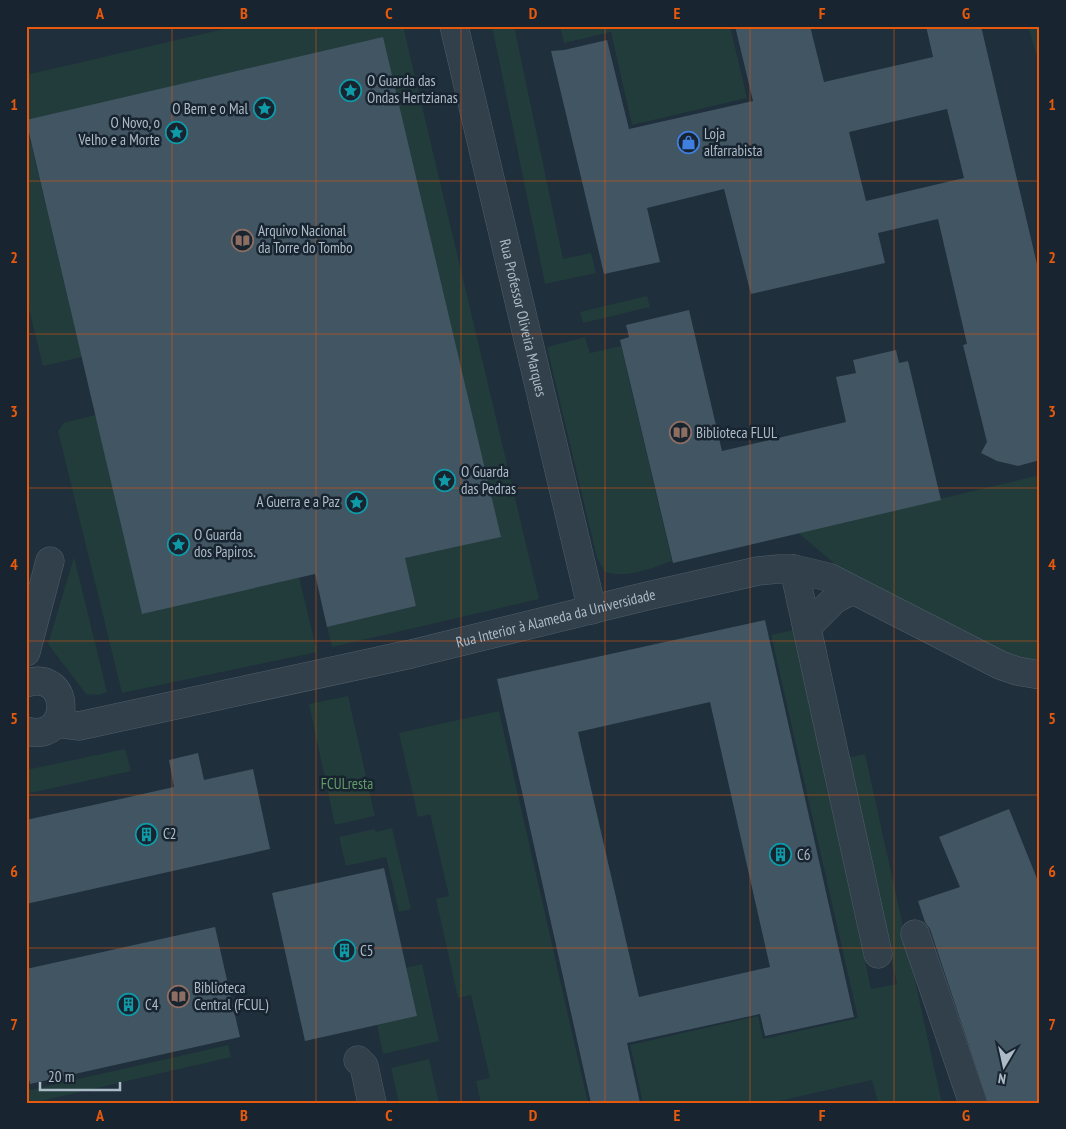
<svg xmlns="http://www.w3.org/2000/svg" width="1066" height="1129" font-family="'PT Sans Narrow',sans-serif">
<rect width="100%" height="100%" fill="#1f2f3b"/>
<path fill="#213c3b" d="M 237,26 L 403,26 L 539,599 L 332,647 L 327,627 L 416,606 L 405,558 L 500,537 L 26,120 L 26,75 Z
M 492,26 L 514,26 L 563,259 L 591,253 L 596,273 L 545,284 Z
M 560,26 L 730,26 L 747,98 L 632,125 L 611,32 L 564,43 Z
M 1028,26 L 1040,26 L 1040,67 Z
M 26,123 L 82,357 L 43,366 L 26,297 Z
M 647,296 L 650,307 L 583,323 L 580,312 Z
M 585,337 L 590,353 L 621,346 L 672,561 C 651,568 627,579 605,572 L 597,558 L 547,347 Z
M 95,415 L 299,577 L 317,652 L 122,693 L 58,431 L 64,423 Z
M 1040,475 L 1040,662 L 1025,660 L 1007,654 L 841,569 L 798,533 Z
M 74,557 L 107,692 L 99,695 L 86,694 L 48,644 Z
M 793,630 L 871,989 L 897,984 L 846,758 L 865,754 L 942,1103 L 878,1103 L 872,1080 L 770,1103 L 643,1103 L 630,1045 L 758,1016 L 763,1039 L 858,1018 L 771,635 Z
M 348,696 L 375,816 L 335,825 L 309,704 Z
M 499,711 L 588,1103 L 481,1103 L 476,1081 L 490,1078 L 471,995 L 458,998 L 436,899 L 449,896 L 430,814 L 418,817 L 399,733 Z
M 125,749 L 131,771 L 26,794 L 26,770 Z
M 392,828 L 411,909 L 399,912 L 386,857 L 346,866 L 339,837 L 374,829 L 376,832 Z
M 422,964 L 439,1041 L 383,1054 L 377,1025 L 417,1016 L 406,968 Z
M 228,1045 L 231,1057 L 32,1103 L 26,1103 L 26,1091 Z
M 429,1059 L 439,1103 L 431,1103 L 431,1101 L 399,1103 L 391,1068 Z"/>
<path fill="#425563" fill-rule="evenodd" d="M 735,26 L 810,26 L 824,82 L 933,57 L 926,26 L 981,26 L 1040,277 L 1040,460 L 1018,466 L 997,461 L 981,453 L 987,442 L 963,345 L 967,344 L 938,219 L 878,233 L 885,263 L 751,294 L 724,189 L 647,208 L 660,262 L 604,274 L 551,51 L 564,50 L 607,40 L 629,129 L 753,101 ZM 947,109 L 964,178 L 866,201 L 849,132 Z
M 383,37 L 501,537 L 405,558 L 416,606 L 327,627 L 315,574 L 142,614 L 26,120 Z
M 689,310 L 722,451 L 846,422 L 836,377 L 856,373 L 853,360 L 896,350 L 899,363 L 908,361 L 941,500 L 673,563 L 620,340 L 629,337 L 626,325 Z
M 765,620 L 854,1017 L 765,1036 L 760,1014 L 627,1043 L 640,1103 L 591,1103 L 497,679 ZM 710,702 L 770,967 L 639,997 L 578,732 Z
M 198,753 L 204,780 L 253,769 L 270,849 L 26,904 L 26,820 L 174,787 L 169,760 Z
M 1009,809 L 1040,886 L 1040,1103 L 988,1103 L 930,929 L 925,922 L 918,901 L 960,887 L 939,837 Z
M 384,868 L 417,1016 L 305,1041 L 272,893 Z
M 215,927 L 240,1037 L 30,1084 L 26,1068 L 26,969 Z"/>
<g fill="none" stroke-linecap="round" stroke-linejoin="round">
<defs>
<g id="minor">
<path id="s1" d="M 454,26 L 592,610"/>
<path d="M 794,569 L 878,954"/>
<path d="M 807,627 L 835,599 L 853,590"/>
<path d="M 26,652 L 50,561"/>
<path d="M 26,683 C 72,668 73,744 26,731"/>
<path id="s2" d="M 56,723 L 79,726 L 411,654 L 647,596 L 758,571 L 778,569 L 794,569 L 828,577 L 1000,665 L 1017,671 L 1040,675"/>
<path d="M 915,934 L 973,1103"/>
<path d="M 358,1060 L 364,1066 L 372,1103"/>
</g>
</defs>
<use href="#minor" stroke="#505e69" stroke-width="29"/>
<use href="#minor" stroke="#32404b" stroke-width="28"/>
</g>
<path fill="none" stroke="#e8590c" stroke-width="1" stroke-opacity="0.55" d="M 172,26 L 172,1103M 316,26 L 316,1103M 461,26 L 461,1103M 605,26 L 605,1103M 750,26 L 750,1103M 894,26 L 894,1103M 26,181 L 1040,181M 26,334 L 1040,334M 26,488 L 1040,488M 26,641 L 1040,641M 26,795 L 1040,795M 26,948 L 1040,948"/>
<defs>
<symbol id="sight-ring" viewBox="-11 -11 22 22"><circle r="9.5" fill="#182530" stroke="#0f9aa8" stroke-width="1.5"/><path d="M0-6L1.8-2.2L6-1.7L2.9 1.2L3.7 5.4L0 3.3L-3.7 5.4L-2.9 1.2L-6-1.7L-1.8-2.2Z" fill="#0f9aa8"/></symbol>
<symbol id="shop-ring" viewBox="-11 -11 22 22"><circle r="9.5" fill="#182530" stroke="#3f7fe0" stroke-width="1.5"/><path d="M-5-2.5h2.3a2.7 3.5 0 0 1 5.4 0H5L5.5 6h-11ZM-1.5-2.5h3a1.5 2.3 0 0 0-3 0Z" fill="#3f7fe0"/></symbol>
<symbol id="library-ring" viewBox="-11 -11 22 22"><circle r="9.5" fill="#182530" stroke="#8d6e63" stroke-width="1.5"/><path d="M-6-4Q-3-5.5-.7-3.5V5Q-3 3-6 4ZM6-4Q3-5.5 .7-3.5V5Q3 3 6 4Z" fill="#8d6e63"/></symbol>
<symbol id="building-ring" viewBox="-11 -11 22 22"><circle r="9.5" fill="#182530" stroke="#0f9aa8" stroke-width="1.5"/><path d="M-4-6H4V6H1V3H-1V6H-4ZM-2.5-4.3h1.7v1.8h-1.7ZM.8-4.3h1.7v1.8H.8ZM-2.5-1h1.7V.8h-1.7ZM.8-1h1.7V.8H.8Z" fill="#0f9aa8"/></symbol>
</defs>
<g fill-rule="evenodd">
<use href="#sight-ring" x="338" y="78" width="25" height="25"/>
<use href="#sight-ring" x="252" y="96" width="25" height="25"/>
<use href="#sight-ring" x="164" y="120" width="25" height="25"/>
<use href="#shop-ring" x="676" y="130" width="25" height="25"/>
<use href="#library-ring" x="230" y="228" width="25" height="25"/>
<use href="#library-ring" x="668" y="420" width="25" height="25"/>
<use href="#sight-ring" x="432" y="468" width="25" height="25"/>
<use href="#sight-ring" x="344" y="490" width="25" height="25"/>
<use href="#sight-ring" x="166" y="532" width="25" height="25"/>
<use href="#building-ring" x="134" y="822" width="25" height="25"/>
<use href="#building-ring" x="768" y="842" width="25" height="25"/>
<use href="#building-ring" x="332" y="938" width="25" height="25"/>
<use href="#library-ring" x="166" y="984" width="25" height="25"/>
<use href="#building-ring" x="116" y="992" width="25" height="25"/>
</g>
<g text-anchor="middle" stroke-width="5" stroke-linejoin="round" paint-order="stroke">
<g font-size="15" fill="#adbbc8" stroke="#182530" text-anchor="start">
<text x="367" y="86">O Guarda das<tspan x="367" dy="17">Ondas Hertzianas</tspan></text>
<text x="248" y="114" text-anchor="end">O Bem e o Mal</text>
<text x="160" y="128" text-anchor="end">O Novo, o<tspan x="160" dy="17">Velho e a Morte</tspan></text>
<text x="704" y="139">Loja<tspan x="704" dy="17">alfarrabista</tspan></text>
<text x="258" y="236">Arquivo Nacional<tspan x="258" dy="17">da Torre do Tombo</tspan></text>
<text x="696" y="438">Biblioteca FLUL</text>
<text x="461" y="477">O Guarda<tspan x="461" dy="17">das Pedras</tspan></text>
<text x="340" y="507" text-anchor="end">A Guerra e a Paz</text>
<text x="194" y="540">O Guarda<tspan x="194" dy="17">dos Papiros.</tspan></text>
<text x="163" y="839">C2</text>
<text x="797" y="860">C6</text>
<text x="360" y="956">C5</text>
<text x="194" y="993">Biblioteca<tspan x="194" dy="17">Central (FCUL)</tspan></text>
<text x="145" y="1010">C4</text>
</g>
<g font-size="15" fill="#adbbc8" stroke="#182530">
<text dy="5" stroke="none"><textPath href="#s1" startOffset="300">Rua Professor Oliveira Marques</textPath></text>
<text dy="5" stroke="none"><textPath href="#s2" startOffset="512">Rua Interior à Alameda da Universidade</textPath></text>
</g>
<g font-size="15" fill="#629b66" stroke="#182530">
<text x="347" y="789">FCULresta</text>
</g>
</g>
<rect width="1066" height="1129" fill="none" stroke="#182530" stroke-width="55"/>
<g transform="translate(1004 1066) rotate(189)" stroke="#182530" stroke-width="4" paint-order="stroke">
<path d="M0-4L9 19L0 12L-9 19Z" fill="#adbbc8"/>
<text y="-8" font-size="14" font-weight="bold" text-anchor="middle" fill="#adbbc8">N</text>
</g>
<path d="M40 1082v8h80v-8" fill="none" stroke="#adbbc8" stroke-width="2.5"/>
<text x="48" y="1082" font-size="15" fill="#adbbc8" stroke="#182530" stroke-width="4" paint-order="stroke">20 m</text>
<rect x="28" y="28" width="1010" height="1074" fill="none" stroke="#e8590c" stroke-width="2"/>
<g font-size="16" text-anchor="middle" font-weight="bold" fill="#e8590c">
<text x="100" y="19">A</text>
<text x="244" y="19">B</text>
<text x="389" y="19">C</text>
<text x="533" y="19">D</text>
<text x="677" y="19">E</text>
<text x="822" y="19">F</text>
<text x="966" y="19">G</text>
<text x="14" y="110">1</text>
<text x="1052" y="110">1</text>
<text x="14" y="263">2</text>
<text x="1052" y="263">2</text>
<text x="14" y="417">3</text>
<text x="1052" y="417">3</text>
<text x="14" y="570">4</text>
<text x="1052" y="570">4</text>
<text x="14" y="724">5</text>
<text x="1052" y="724">5</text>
<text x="14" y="877">6</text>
<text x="1052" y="877">6</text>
<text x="14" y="1030">7</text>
<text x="1052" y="1030">7</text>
<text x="100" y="1121">A</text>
<text x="244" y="1121">B</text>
<text x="389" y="1121">C</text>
<text x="533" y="1121">D</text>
<text x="677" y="1121">E</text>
<text x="822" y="1121">F</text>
<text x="966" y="1121">G</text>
</g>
</svg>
